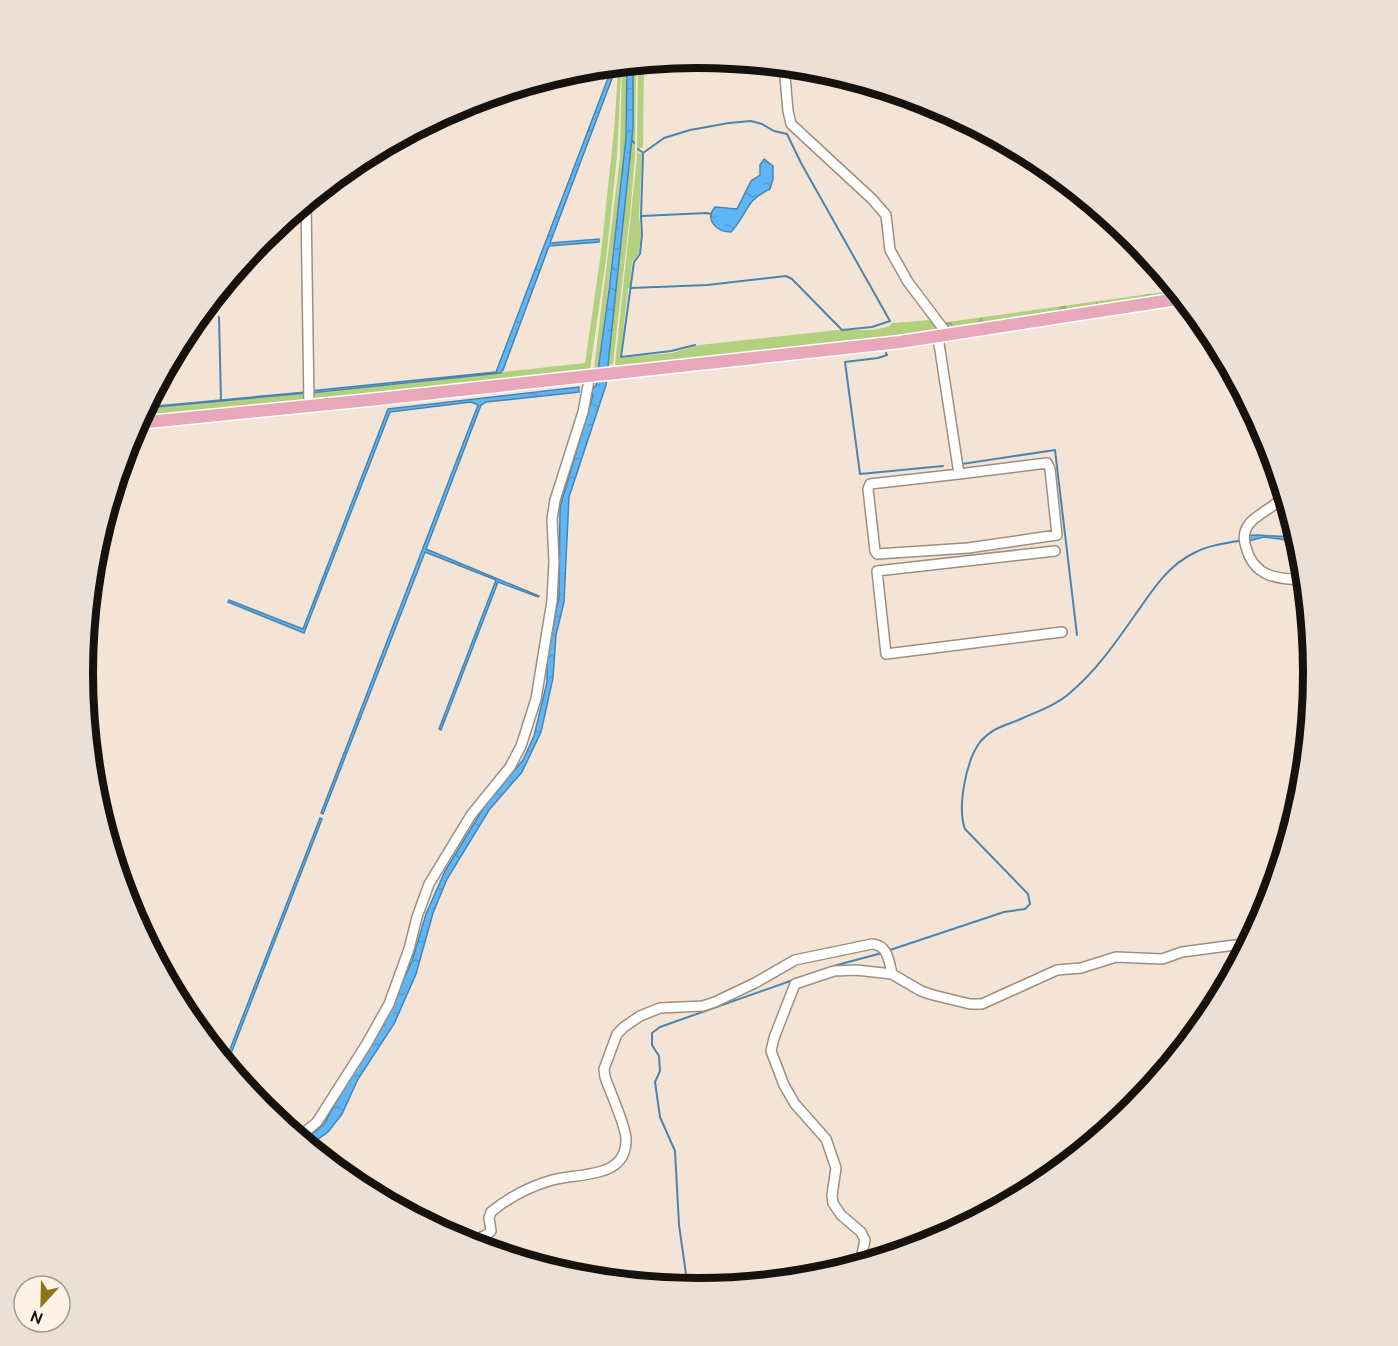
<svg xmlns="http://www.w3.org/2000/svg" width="1398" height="1346" font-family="Ubuntu,sans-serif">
<defs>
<pattern id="forest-firs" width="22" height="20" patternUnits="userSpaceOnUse" patternTransform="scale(1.5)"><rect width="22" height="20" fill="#b2d07e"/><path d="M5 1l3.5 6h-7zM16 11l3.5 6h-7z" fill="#98b26c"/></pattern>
<pattern id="water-ripples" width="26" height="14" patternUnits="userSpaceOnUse" patternTransform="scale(1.5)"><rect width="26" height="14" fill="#5eb6f6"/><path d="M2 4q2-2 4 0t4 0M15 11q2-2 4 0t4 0" fill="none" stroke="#519bd2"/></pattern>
</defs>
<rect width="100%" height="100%" fill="#f4e4d6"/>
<path fill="#b2d07e" d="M 644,62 L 643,147 L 638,149 L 638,153 L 642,154 L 639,216 L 641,235 L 639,253 L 632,262 L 630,286 L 628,289 L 620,358 L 672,353 L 699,345 L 838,330 L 873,330 L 890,326 L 892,323 L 932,320 L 940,331 L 617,366 L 615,364 L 637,157 L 638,63 Z
M 636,63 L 635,157 L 630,214 L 613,364 L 608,366 L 633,128 L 633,64 Z
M 627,64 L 626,138 L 599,365 L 599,367 L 594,368 L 620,157 L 622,65 Z
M 615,65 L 620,65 L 621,74 L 617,156 L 606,259 L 590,370 L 313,401 L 310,393 L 585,363 L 601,253 L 614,130 L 618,71 Z
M 1180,292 L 1181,295 L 949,330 L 946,327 Z
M 306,393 L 306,402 L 140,417 L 145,408 Z"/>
<path fill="url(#forest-firs)" d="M 1178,290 L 1180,292 L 946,327 L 941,323 Z"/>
<path fill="url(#water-ripples)" stroke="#4985b0" stroke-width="1.5" d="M 627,64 L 633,64 L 633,128 L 608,366 L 606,385 L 569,497 L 564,602 L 556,635 L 553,678 L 541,732 L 522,772 L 489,810 L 447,879 L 433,913 L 416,974 L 394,1024 L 358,1079 L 342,1114 L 328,1132 L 309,1146 L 304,1141 L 324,1124 L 345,1086 L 379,1032 L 412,961 L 426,914 L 445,871 L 484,807 L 523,760 L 534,736 L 547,682 L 547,658 L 559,597 L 560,507 L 593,395 L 591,391 L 596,385 L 609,291 L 626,138 Z
M 613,65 L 616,68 L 550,243 L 599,239 L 599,242 L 549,246 L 503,370 L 500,373 L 310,393 L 310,391 L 496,372 Z
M 764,159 L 773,166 L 773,179 L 770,189 C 743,202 749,213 731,232 C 717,232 704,220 715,207 L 737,209 L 751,181 L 760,175 L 760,165 Z
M 579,387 L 579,392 L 486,402 L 481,405 L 426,549 L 539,596 L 538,597 L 498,582 L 441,730 L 439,729 L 496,580 L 425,552 L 323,814 L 321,813 L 478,405 L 471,402 L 390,412 L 304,633 L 228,602 L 229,600 L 303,629 L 388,409 Z
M 306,392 L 306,393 L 145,408 L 146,407 Z
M 1296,531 L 1298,535 L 1286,540 L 1264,537 L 1248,541 L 1247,536 C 1264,532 1283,542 1296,531 Z
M 320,818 L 322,819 L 227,1064 L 225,1062 Z"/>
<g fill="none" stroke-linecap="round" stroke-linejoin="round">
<path stroke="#4985b0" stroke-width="2" d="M 841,75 L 910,109 L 976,126
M 632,140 L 634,143
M 643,154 L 641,216 L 642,235 L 640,254 L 634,262 L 621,357 L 671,351 L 695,345
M 642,216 L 706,213 L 711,214
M 631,288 L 707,285 L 786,276 L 792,279 L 842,330 L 872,327 L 890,321 L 801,163 L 787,134 L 774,131 L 762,124 L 751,121 L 729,123 L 690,130 L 664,138 L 643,153 L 638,149
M 219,317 L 221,401
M 886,353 L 887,355 L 878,358 L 845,362 L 860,474 L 943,466
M 962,464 L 1055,450 L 1077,635
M 890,950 L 1004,912 L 1025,909 L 1030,904 L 1028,894 L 965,829 C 957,807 966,761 980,742 C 994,726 1006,726 1023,718 C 1039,711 1058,704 1071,692 C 1097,670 1116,642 1135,615 C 1152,591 1167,566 1194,553 C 1209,545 1227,543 1243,540
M 815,973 L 837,965 L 882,953
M 688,1288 L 679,1225 L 675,1151 L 660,1117 L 655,1082 L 660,1071 L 659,1056 L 652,1045 L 652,1033 L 660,1027 L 796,979"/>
<defs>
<path id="minor" d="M 784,65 L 788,111 L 791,124 L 872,199 L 886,215 L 890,250 L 908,282 L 948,335
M 306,203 L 309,406
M 938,337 L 959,474 L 1047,463 L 1050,469 L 1057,535 L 968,548 L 877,554 L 875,551 L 868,489 L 870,484 L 959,474
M 1285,494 C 1275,508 1258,513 1249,524 C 1244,531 1243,539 1246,547 C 1254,578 1278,579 1306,580
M 1055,551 L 877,571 L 886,654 L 1062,632
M 299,1137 L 317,1122 L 366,1045 L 389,1004 L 409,949 L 417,917 L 429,884 L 471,815 L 510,767 L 521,746 L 536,699 L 552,601 L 554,561 L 552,519 L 555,500 L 583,412 L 590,375
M 461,1241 C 471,1240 483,1239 491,1231 L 489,1218 L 491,1212 C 507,1199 529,1187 549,1181 C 575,1172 627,1181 626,1139 C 626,1126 610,1092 605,1077 L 604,1069 L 617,1034 L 624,1027 L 640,1016 L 660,1008 L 703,1006 L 715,1002 L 755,983 L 795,960 L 872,944 C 888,945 889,961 892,974
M 863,1264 L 862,1254 L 865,1240 L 861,1232 L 841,1215 L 833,1203 L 832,1195 L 836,1168 L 826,1139 L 795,1104 L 784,1085 L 771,1051 L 774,1038 L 795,984 L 834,971 L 856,970 L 892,974 L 921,991 L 933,995 L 970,1004 L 982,1004 L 1057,970 L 1081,968 L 1116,957 L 1162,959 L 1182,952 L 1250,943"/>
<path id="major" d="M 138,423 L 369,400 L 900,342 L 1184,298"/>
</defs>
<use href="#minor" stroke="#9d8f82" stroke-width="12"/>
<use href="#major" stroke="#fff" stroke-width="15"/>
<use href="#minor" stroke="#fff" stroke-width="9"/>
<use href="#major" stroke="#e8a7ba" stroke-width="12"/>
</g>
<path d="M0 0H1398V1346H0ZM93 673a605 605 0 1 1 1210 0a605 605 0 1 1-1210 0Z" fill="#ece0d6" fill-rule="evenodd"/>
<path fill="none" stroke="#17120d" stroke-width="8" d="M93 673a605 605 0 1 1 1210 0a605 605 0 1 1-1210 0Z"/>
<g transform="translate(42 1304) rotate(202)"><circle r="28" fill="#fff2e7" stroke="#a29890" stroke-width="1.5"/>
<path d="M0-4.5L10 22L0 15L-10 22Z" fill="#8a7518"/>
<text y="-9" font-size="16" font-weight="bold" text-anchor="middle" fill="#17120d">N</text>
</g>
</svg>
